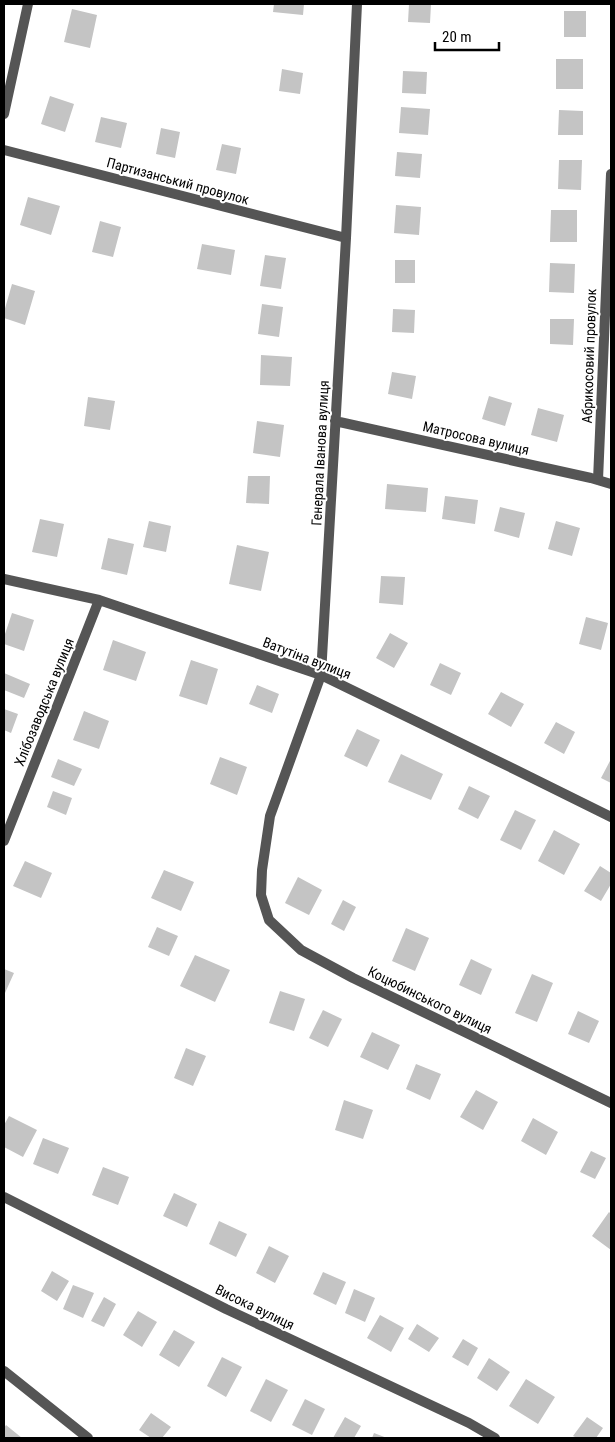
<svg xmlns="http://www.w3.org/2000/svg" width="615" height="1442" font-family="'Roboto Condensed',sans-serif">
<rect width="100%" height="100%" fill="#fff"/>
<path fill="#c4c4c4" d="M 274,4 L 304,4 L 303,15 L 273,12 Z
M 409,4 L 431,4 L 430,23 L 408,22 Z
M 72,9 L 97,15 L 90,48 L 64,42 Z
M 564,11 L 586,11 L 586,37 L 564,37 Z
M 556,59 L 583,59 L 583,89 L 556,89 Z
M 282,69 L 303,73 L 300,94 L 279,91 Z
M 403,71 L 427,72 L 426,94 L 402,93 Z
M 50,96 L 74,104 L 65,132 L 41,124 Z
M 401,107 L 430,109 L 428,135 L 399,133 Z
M 559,110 L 583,111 L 583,135 L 558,135 Z
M 101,117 L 127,123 L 121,148 L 95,142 Z
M 161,128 L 180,132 L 175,158 L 156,154 Z
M 222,144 L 241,148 L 236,174 L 216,170 Z
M 397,152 L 422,154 L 420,178 L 395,176 Z
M 559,160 L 582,160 L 581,190 L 558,189 Z
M 28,197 L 60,206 L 51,235 L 20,225 Z
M 396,205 L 421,207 L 419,235 L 394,233 Z
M 551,210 L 577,210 L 577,242 L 550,242 Z
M 100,221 L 121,227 L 113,257 L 92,252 Z
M 202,244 L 235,250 L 231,275 L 197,269 Z
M 265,255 L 286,258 L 281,289 L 260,286 Z
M 395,260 L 415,260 L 415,283 L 395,283 Z
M 550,263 L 575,264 L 574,293 L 549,292 Z
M 12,284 L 35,291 L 25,325 L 4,318 L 4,312 Z
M 262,304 L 283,307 L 279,337 L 258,334 Z
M 393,309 L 415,310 L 414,333 L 392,332 Z
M 550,319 L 574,319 L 573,345 L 550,344 Z
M 261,355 L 292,357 L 290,386 L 260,385 Z
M 392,372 L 416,376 L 412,399 L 388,394 Z
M 489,396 L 512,403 L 505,426 L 482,419 Z
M 88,397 L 115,401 L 110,430 L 84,426 Z
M 538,408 L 564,415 L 557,442 L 531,435 Z
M 257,421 L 284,425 L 280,457 L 253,453 Z
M 248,476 L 270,476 L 269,504 L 246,503 Z
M 387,484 L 428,488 L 426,512 L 385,509 Z
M 445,496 L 478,500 L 475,524 L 442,519 Z
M 500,507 L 525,513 L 519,538 L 494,531 Z
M 40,519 L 64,524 L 57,557 L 32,552 Z
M 149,521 L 171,526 L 166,552 L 143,547 Z
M 556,521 L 580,528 L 572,556 L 548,549 Z
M 108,538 L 134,544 L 127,575 L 101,569 Z
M 237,545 L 269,552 L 261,591 L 229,584 Z
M 381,576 L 405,577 L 403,605 L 379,603 Z
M 12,613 L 34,620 L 24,651 L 4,644 L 4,637 Z
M 586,617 L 608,623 L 601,650 L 579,644 Z
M 390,633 L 408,643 L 394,668 L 376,658 Z
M 113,640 L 146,652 L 136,681 L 103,670 Z
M 191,660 L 218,669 L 207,705 L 179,696 Z
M 440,663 L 461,673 L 451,695 L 430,685 Z
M 4,673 L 30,684 L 24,698 L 4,690 Z
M 257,685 L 279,694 L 272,713 L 249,704 Z
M 501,692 L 524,704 L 511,727 L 488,714 Z
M 4,709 L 18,714 L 11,733 L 4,730 Z
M 84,711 L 109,721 L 99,749 L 73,740 Z
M 556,722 L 575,732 L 564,754 L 544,743 Z
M 357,729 L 380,740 L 367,767 L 344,756 Z
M 401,754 L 443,774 L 431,800 L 388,782 Z
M 220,757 L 247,767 L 237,795 L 210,784 Z
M 58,759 L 82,769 L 74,786 L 51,777 Z
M 611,759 L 611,783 L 601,778 Z
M 469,786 L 490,796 L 478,819 L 458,809 Z
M 53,791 L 72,798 L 66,815 L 47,807 Z
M 515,810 L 536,820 L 521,850 L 500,840 Z
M 554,830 L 580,844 L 564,875 L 538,861 Z
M 25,861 L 52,873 L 41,898 L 13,886 Z
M 600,866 L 611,873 L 611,884 L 601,901 L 584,891 Z
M 164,870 L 194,882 L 181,911 L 151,898 Z
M 298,877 L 322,890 L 309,915 L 285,903 Z
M 343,900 L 356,907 L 344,931 L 331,924 Z
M 157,927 L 178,936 L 169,956 L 148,947 Z
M 406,928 L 429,938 L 415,971 L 392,961 Z
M 195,955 L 230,970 L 215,1002 L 180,986 Z
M 471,959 L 492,969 L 481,995 L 459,985 Z
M 4,969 L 14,973 L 5,993 L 4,993 Z
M 532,974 L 553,983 L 537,1022 L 515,1013 Z
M 280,991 L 305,999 L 294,1031 L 269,1023 Z
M 323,1010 L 342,1019 L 328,1047 L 309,1038 Z
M 578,1011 L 599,1021 L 589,1043 L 568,1034 Z
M 372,1032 L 400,1045 L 388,1070 L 360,1057 Z
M 186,1048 L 206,1056 L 193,1086 L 174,1078 Z
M 416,1064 L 441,1074 L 430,1100 L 406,1089 Z
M 476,1090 L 498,1102 L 483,1130 L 460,1117 Z
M 344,1100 L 373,1110 L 363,1139 L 335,1130 Z
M 9,1116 L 37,1130 L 23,1157 L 4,1147 L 4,1125 Z
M 533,1118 L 558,1132 L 546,1155 L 521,1141 Z
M 43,1138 L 69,1148 L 58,1174 L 33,1164 Z
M 591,1151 L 606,1158 L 595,1179 L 580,1172 Z
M 103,1167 L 129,1177 L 118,1205 L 92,1195 Z
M 174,1193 L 197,1204 L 187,1227 L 163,1216 Z
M 609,1212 L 611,1214 L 611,1250 L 592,1236 Z
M 219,1221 L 247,1234 L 236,1257 L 209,1244 Z
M 269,1246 L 289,1256 L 275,1283 L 256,1273 Z
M 52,1271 L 69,1281 L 57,1301 L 41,1291 Z
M 323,1272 L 346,1282 L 336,1305 L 313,1294 Z
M 73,1285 L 94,1293 L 83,1318 L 63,1309 Z
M 354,1289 L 375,1298 L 365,1322 L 345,1313 Z
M 104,1297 L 116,1304 L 104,1327 L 91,1321 Z
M 138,1311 L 157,1322 L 142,1347 L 123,1335 Z
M 380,1315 L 404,1328 L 391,1352 L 367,1338 Z
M 417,1324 L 439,1338 L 429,1352 L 408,1339 Z
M 174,1330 L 195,1342 L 179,1367 L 159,1355 Z
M 463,1339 L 478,1348 L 468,1366 L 452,1357 Z
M 222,1357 L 242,1367 L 226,1397 L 207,1386 Z
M 489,1358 L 510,1372 L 497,1391 L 477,1378 Z
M 266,1379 L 288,1390 L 271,1422 L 250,1411 Z
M 526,1379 L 555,1397 L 538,1424 L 509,1406 Z
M 305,1399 L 325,1409 L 312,1435 L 292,1425 Z
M 151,1413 L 171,1427 L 162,1438 L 151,1438 L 139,1430 Z
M 345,1417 L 361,1426 L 354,1438 L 333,1438 Z
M 587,1417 L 603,1428 L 596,1438 L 577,1438 L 573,1436 Z
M 6,1425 L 22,1438 L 4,1438 L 4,1428 Z
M 374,1433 L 387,1438 L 372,1438 Z"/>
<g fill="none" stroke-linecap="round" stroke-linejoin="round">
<path stroke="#555" stroke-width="10" d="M 357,4 L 346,238 L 321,675 L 270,816 L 262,870 L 261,895 L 269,920 L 301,950 L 353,978 L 611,1103
M 4,114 L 28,4
M 4,150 L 346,238
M 335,421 L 591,478 L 611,484
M 598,480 L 611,174
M 4,579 L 99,600 L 321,675 L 514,769 L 611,817
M 4,841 L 99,600
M 4,1197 L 226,1309 L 469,1423 L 495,1438
M 4,1371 L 88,1438"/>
</g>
<g text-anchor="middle" stroke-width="4" stroke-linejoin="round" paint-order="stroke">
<g font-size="14" fill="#000" stroke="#fff">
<text transform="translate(178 181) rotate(15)" y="5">Партизанський провулок</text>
<text transform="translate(589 356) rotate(-88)" y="5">Абрикосовий провулок</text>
<text transform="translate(476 438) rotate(13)" y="5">Матросова вулиця</text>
<text transform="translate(320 453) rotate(-87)" y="5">Генерала Іванова вулиця</text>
<text transform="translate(307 658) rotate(21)" y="5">Ватутіна вулиця</text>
<text transform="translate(44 702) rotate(-68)" y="5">Хлібозаводська вулиця</text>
<text transform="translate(430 1000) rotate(26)" y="5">Коцюбинського вулиця</text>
<text transform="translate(255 1307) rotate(26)" y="5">Висока вулиця</text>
</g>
</g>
<rect width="615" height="1442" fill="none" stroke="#000000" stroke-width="10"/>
<path d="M435 42v8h64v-8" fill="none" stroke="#000000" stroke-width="2.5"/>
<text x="442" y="42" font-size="15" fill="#000000" stroke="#ffffff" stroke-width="4" paint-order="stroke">20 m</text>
</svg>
